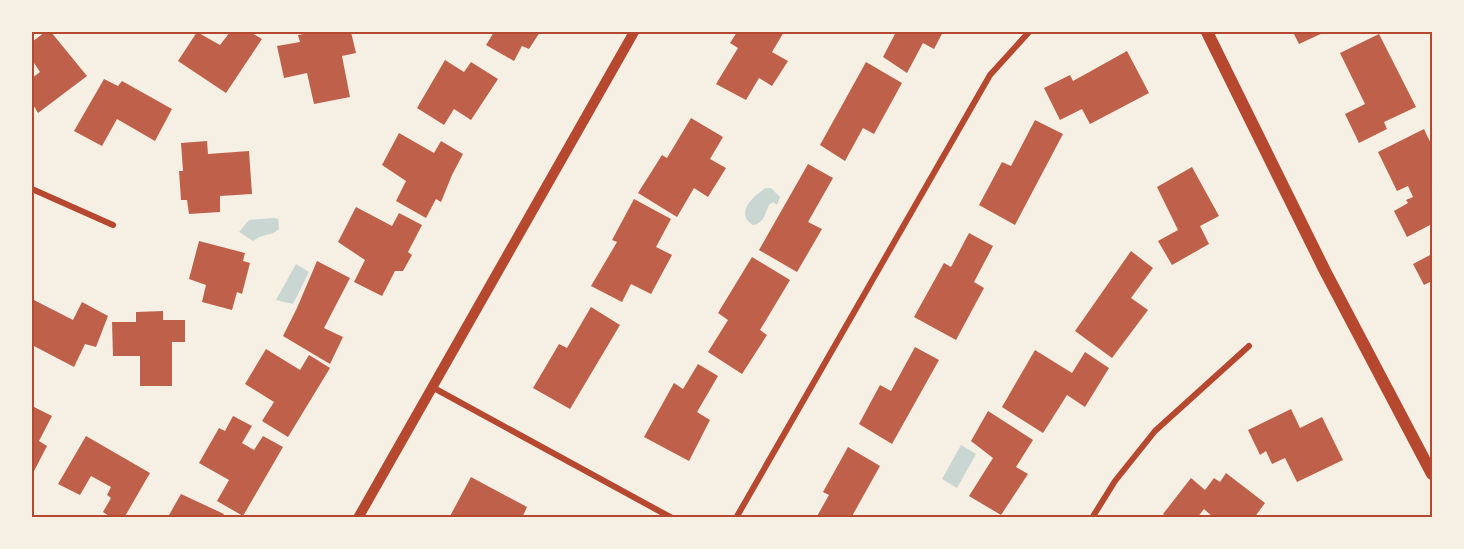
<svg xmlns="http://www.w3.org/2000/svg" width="1464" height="549" font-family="Raleway,sans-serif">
<rect width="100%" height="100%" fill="#f6efe4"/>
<path fill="#c9d6d2" d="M 766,188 L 771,188 L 780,197 L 777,205 L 773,202 L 769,205 C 765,214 764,223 753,225 C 734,213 754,195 766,188 Z
M 274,218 L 278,219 L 279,229 C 272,236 261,234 253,241 L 239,232 L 249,220 Z
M 296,264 L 309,272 L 293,304 L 276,300 Z
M 961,445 L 976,454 L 957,488 L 942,479 Z"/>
<path fill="#bf614a" d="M 45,32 L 51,32 L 87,76 L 38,113 L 32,103 L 32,78 L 40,72 L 32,60 L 32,42 Z
M 197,32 L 220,45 L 230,32 L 250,32 L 262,39 L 226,93 L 178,61 Z
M 315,32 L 351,32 L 356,53 L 342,56 L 350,97 L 314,104 L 307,73 L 284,78 L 277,46 L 300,42 L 298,35 Z
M 494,32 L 540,32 L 529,49 L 522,46 L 514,61 L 486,45 Z
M 737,32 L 784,32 L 772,52 L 788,61 L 772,86 L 759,78 L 746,100 L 716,84 L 738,48 L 730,43 Z
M 896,32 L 943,32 L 934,49 L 923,43 L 907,73 L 883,57 Z
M 1293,32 L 1325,32 L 1299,44 Z
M 1379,34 L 1416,107 L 1384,122 L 1387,129 L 1359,143 L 1345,114 L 1365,104 L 1340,53 Z
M 1127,51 L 1149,93 L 1090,124 L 1082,109 L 1060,120 L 1044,88 L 1070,75 L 1073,81 Z
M 445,60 L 464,72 L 471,62 L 498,79 L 471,120 L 454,109 L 444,125 L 417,108 Z
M 866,62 L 902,83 L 874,134 L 863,128 L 845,161 L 820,145 Z
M 104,79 L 118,86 L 122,81 L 172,109 L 155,141 L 117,119 L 102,146 L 74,131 Z
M 691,118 L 723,137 L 710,159 L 726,168 L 708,197 L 694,188 L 677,217 L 638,193 L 662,155 L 667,158 Z
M 1035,120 L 1063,134 L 1015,225 L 979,205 L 1002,162 L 1011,166 Z
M 1424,129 L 1432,146 L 1432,224 L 1407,237 L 1394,211 L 1408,203 L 1406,200 L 1413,197 L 1408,186 L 1397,191 L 1378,152 Z
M 399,133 L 434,153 L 441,141 L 463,154 L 452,175 L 441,202 L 436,199 L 426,218 L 396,201 L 406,181 L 382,165 Z
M 207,141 L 208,154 L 249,151 L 252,194 L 220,196 L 220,212 L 189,214 L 187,200 L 181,200 L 179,171 L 183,171 L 181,143 Z
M 808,164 L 833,178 L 808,222 L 822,229 L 797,272 L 759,250 Z
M 1192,167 L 1219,216 L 1200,226 L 1209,244 L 1172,265 L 1158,241 L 1178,230 L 1157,187 Z
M 634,199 L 671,219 L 656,247 L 672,255 L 651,294 L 631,284 L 622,302 L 591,286 L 617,242 L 612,240 Z
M 356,207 L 392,226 L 399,213 L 422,225 L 408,252 L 412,255 L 403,271 L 395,271 L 382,296 L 354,282 L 365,260 L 338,242 Z
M 969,233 L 993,246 L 974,282 L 984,288 L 956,340 L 914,317 L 944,263 L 951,267 Z
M 199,241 L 245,253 L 243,261 L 250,263 L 242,294 L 237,292 L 232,310 L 202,302 L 206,285 L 189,279 Z
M 1131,251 L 1153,268 L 1131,298 L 1148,310 L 1112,358 L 1075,331 Z
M 1432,254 L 1432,281 L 1424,285 L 1413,264 Z
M 752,257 L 790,280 L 760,330 L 767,335 L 742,374 L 708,352 L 728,320 L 718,313 Z
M 317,261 L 350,278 L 324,328 L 343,337 L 330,364 L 283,336 L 297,308 Z
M 32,299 L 73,320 L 82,302 L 108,316 L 96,347 L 85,344 L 74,367 L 32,345 Z
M 591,307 L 620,325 L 570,409 L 533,388 L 559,344 L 567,348 Z
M 163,311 L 163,320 L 185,320 L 185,342 L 172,342 L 172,386 L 140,386 L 140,356 L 113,356 L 112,322 L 136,322 L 136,312 Z
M 915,347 L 939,360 L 892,444 L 859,424 L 880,385 L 891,391 Z
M 266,349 L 300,370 L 309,355 L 330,368 L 288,437 L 262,421 L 274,402 L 245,384 Z
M 1035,350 L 1072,373 L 1085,352 L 1109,368 L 1085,407 L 1067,395 L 1043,433 L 1002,407 Z
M 698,364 L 718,376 L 697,412 L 710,420 L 689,461 L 644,437 L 674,383 L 683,389 Z
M 32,406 L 52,416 L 39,441 L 47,446 L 32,475 Z
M 1291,409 L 1300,428 L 1322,417 L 1343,460 L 1297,482 L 1285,458 L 1272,464 L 1266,451 L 1260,455 L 1248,430 Z
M 988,411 L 1033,440 L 1016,467 L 1028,474 L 1001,515 L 969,496 L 993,458 L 971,441 Z
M 233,416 L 252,426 L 242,443 L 254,450 L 263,436 L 283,447 L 243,516 L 217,501 L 229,480 L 199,463 L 219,428 L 225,431 Z
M 86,436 L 150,473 L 124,518 L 112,518 L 103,512 L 111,498 L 107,495 L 111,487 L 91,476 L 80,495 L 58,484 Z
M 848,447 L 880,466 L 851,518 L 816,518 L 829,495 L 823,492 Z
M 1226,473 L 1265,503 L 1254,518 L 1214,518 L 1204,509 L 1197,518 L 1168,518 L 1163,514 L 1191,478 L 1205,490 L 1214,478 L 1220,482 Z
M 471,477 L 527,507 L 522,518 L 449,518 Z
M 181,494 L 224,514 L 222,518 L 174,518 L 169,515 Z"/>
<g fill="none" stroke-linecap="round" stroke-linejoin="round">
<path stroke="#b5482f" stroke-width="6" d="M 32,189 L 113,225
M 432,387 L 672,518
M 736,518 L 990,75 L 1029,32
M 1092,518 L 1115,481 L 1155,431 L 1249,346"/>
<path stroke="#b5482f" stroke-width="10" d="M 358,518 L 634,32"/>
<path stroke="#b5482f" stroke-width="12" d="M 1207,32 L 1325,271 L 1432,474"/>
</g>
<rect width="1464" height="549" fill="none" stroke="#f6efe4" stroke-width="66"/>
<rect x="33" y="33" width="1398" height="483" fill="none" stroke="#b5482f" stroke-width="2"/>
</svg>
